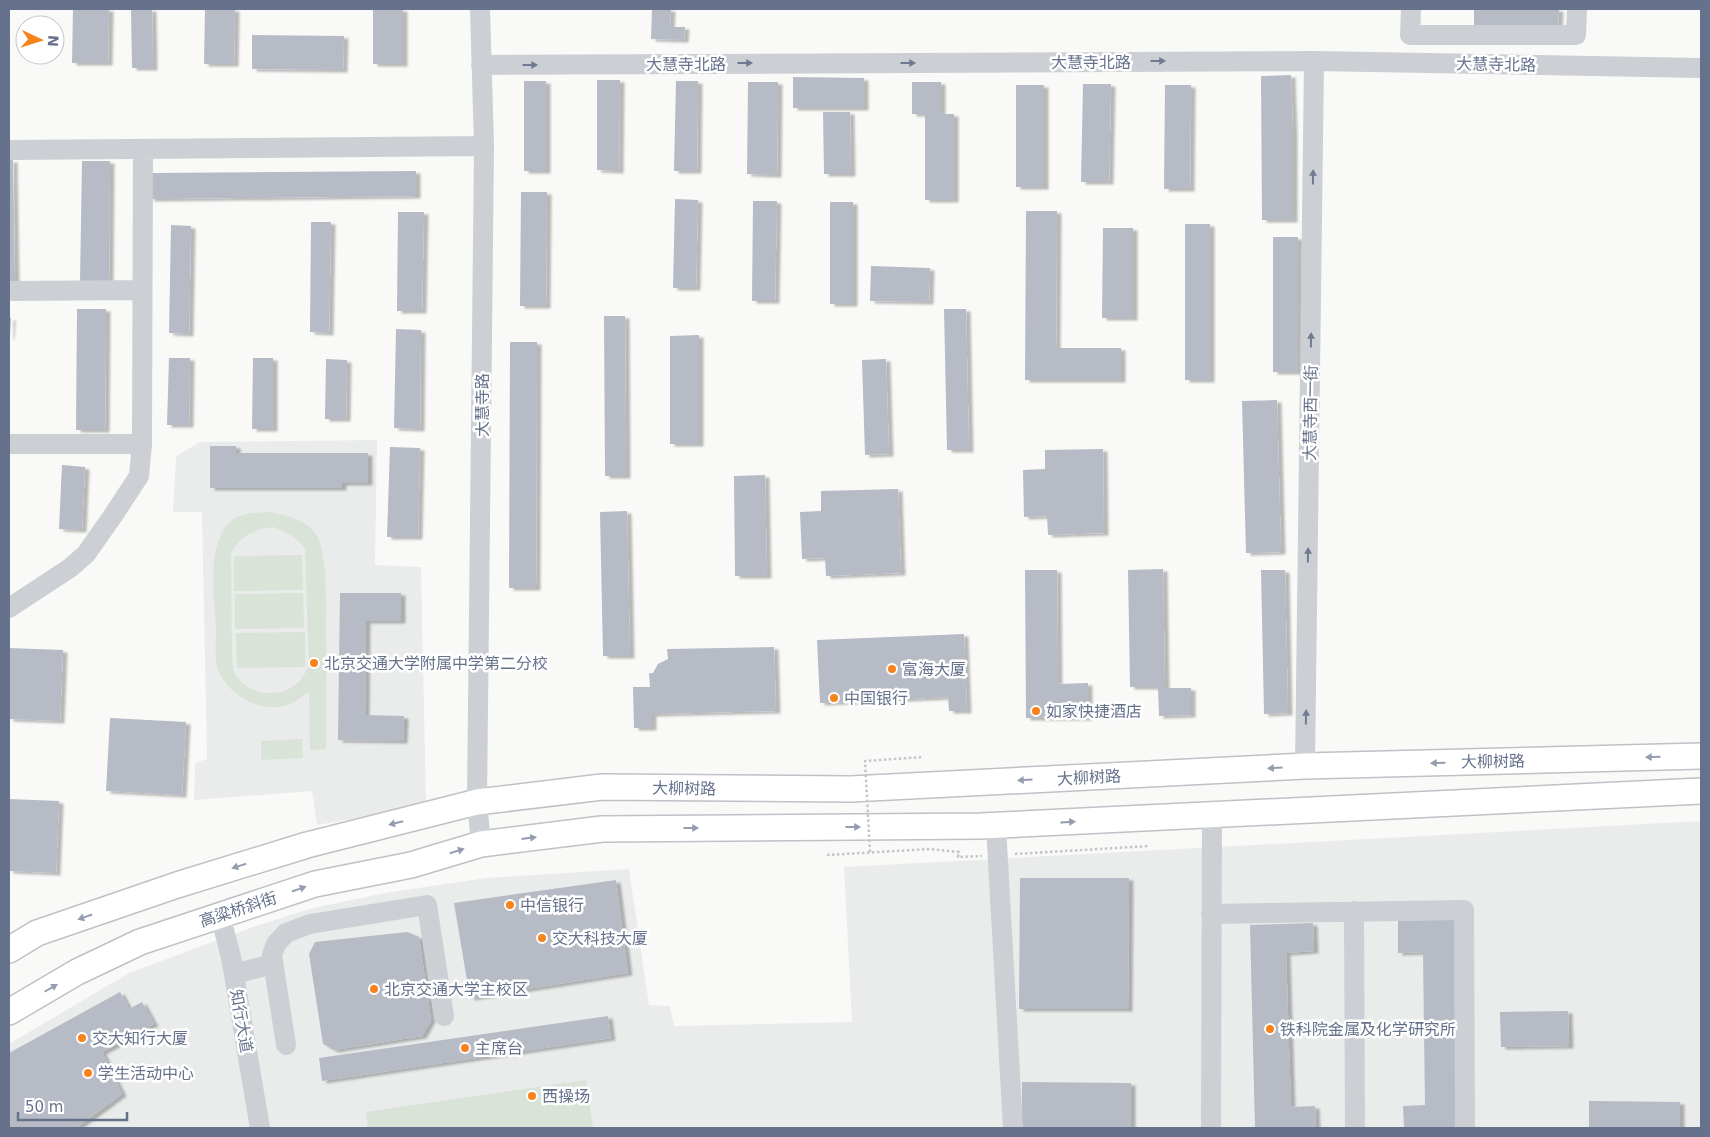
<svg xmlns="http://www.w3.org/2000/svg" width="1710" height="1137" font-family="'DejaVu Sans','Noto Sans SC',sans-serif">
<defs>
<filter id="shadow"><feDropShadow dx="4.5" dy="2.5" stdDeviation="1" flood-color="#0004"/></filter>
</defs>
<rect width="100%" height="100%" fill="#f9faf8"/>
<path fill="#eaebeb" d="M 377,440 L 375,565 L 421,567 L 426,806 L 317,825 L 312,791 L 194,800 L 195,763 L 207,759 L 202,512 L 173,512 L 176,456 L 200,442 Z
M 1701,821 L 1701,1128 L 9,1128 L 9,1044 L 129,973 L 256,926 L 313,908 L 385,893 L 486,878 L 629,869 L 649,1005 L 670,1006 L 674,1026 L 852,1022 L 844,867 Z"/>
<path fill="#dae3d8" fill-rule="evenodd" d="M 267,512 C 283,514 304,518 315,533 C 330,554 325,615 326,642 C 326,678 326,714 326,749 L 310,750 L 309,692 C 302,696 295,703 287,705 C 260,714 228,695 218,670 C 214,660 216,643 216,632 C 215,602 205,544 231,521 C 240,513 255,513 267,512 ZM 273,527 C 287,532 296,537 305,549 L 309,666 C 305,673 300,683 292,687 C 274,699 244,693 234,672 C 233,669 233,664 232,660 L 231,554 C 239,536 255,529 273,527 Z
M 302,555 L 303,590 L 234,591 L 234,556 Z
M 303,593 L 304,628 L 235,629 L 235,594 Z
M 305,632 L 305,667 L 237,668 L 236,633 Z
M 302,739 L 303,758 L 261,760 L 261,741 Z
M 586,1080 L 593,1128 L 368,1128 L 366,1112 Z"/>
<path fill="#b6bbc5" filter="url(#shadow)" d="M 73,9 L 109,9 L 108,63 L 72,63 Z
M 131,9 L 152,9 L 153,68 L 132,68 Z
M 205,9 L 235,9 L 234,64 L 204,64 Z
M 373,9 L 403,9 L 403,64 L 373,64 Z
M 652,9 L 671,9 L 670,27 L 685,27 L 684,40 L 651,39 Z
M 1474,9 L 1559,9 L 1558,29 L 1474,28 Z
M 252,35 L 344,36 L 343,70 L 252,69 Z
M 1291,75 L 1293,133 L 1293,220 L 1262,220 L 1261,76 Z
M 793,77 L 864,78 L 864,108 L 793,108 Z
M 597,80 L 620,80 L 619,171 L 597,170 Z
M 524,81 L 546,81 L 546,171 L 524,171 Z
M 676,81 L 698,81 L 697,171 L 674,171 Z
M 748,82 L 778,82 L 777,175 L 747,174 Z
M 912,82 L 941,82 L 941,114 L 954,114 L 954,200 L 925,200 L 925,114 L 912,114 Z
M 1083,84 L 1111,84 L 1109,182 L 1081,182 Z
M 1016,85 L 1044,85 L 1044,187 L 1016,187 Z
M 1165,85 L 1191,85 L 1190,189 L 1164,189 Z
M 823,112 L 850,112 L 851,174 L 824,174 Z
M 9,160 L 13,160 L 15,282 L 9,282 Z
M 82,161 L 110,161 L 109,282 L 80,282 Z
M 416,171 L 416,196 L 150,199 L 150,173 Z
M 521,192 L 547,192 L 546,306 L 520,306 Z
M 675,199 L 698,200 L 696,288 L 673,288 Z
M 753,201 L 777,201 L 775,301 L 752,301 Z
M 830,202 L 853,202 L 853,304 L 830,304 Z
M 1026,211 L 1057,211 L 1056,348 L 1121,348 L 1121,380 L 1025,380 Z
M 398,212 L 424,212 L 422,311 L 397,311 Z
M 311,222 L 331,222 L 329,333 L 310,332 Z
M 1185,224 L 1210,224 L 1210,380 L 1185,380 Z
M 171,225 L 191,226 L 189,334 L 169,333 Z
M 1103,228 L 1133,228 L 1133,318 L 1102,318 Z
M 1273,237 L 1298,237 L 1298,372 L 1273,372 Z
M 871,266 L 930,268 L 929,302 L 870,301 Z
M 77,309 L 106,309 L 105,430 L 76,430 Z
M 944,309 L 966,309 L 969,450 L 947,450 Z
M 604,316 L 625,316 L 626,476 L 605,476 Z
M 9,318 L 11,318 L 10,337 L 9,337 Z
M 396,329 L 421,330 L 420,429 L 394,428 Z
M 699,335 L 699,444 L 670,444 L 670,336 Z
M 510,342 L 537,342 L 536,588 L 509,588 Z
M 169,358 L 190,358 L 189,425 L 167,425 Z
M 253,358 L 273,358 L 273,429 L 252,429 Z
M 326,359 L 347,360 L 346,419 L 325,419 Z
M 886,359 L 889,454 L 865,455 L 862,360 Z
M 1277,400 L 1281,552 L 1246,553 L 1242,401 Z
M 210,446 L 236,446 L 236,453 L 368,453 L 368,483 L 342,483 L 342,488 L 210,488 Z
M 390,447 L 420,448 L 418,537 L 387,537 Z
M 1103,449 L 1104,533 L 1048,535 L 1047,516 L 1024,517 L 1023,470 L 1045,469 L 1045,450 Z
M 62,465 L 85,467 L 82,530 L 59,529 Z
M 765,475 L 767,576 L 735,576 L 734,476 Z
M 898,489 L 901,573 L 826,576 L 825,558 L 802,559 L 800,512 L 821,511 L 821,491 Z
M 627,511 L 630,656 L 603,656 L 600,512 Z
M 1163,569 L 1165,688 L 1191,688 L 1191,715 L 1159,716 L 1158,687 L 1130,687 L 1128,570 Z
M 1025,570 L 1057,570 L 1058,684 L 1088,683 L 1088,718 L 1026,718 Z
M 1261,570 L 1285,570 L 1288,713 L 1264,714 Z
M 340,593 L 401,593 L 401,621 L 366,621 L 365,715 L 404,716 L 403,741 L 338,740 Z
M 964,634 L 967,711 L 949,711 L 948,697 L 820,703 L 817,640 Z
M 774,647 L 776,711 L 652,714 L 652,728 L 634,728 L 633,687 L 650,687 L 649,673 L 653,673 L 658,664 L 668,659 L 667,649 Z
M 9,648 L 63,650 L 60,721 L 9,719 Z
M 110,718 L 186,722 L 182,795 L 106,791 Z
M 9,799 L 59,801 L 56,873 L 9,871 Z
M 1020,878 L 1129,878 L 1128,1009 L 1019,1009 Z
M 616,880 L 628,973 L 470,998 L 454,903 Z
M 1456,919 L 1460,1128 L 1404,1128 L 1403,1106 L 1425,1105 L 1423,952 L 1398,953 L 1398,921 Z
M 1313,923 L 1314,951 L 1286,953 L 1291,1107 L 1315,1106 L 1316,1128 L 1255,1128 L 1250,925 Z
M 407,932 L 419,937 L 431,1020 L 422,1036 L 334,1050 L 323,1044 L 309,954 L 315,942 Z
M 120,992 L 129,1009 L 142,1002 L 154,1024 L 102,1052 L 122,1094 L 76,1128 L 9,1128 L 9,1053 Z
M 1568,1011 L 1569,1046 L 1501,1047 L 1500,1012 Z
M 608,1016 L 611,1038 L 322,1081 L 319,1058 Z
M 1022,1082 L 1131,1083 L 1131,1128 L 1022,1128 Z
M 1589,1101 L 1680,1102 L 1680,1128 L 1589,1128 Z"/>
<g fill="none" stroke-linecap="round" stroke-linejoin="round">
<defs>
<path id="major" d="M 9,950 L 37,933 L 177,885 L 307,845 L 477,802 L 602,787 L 851,789 L 1305,766 L 1701,756
M 9,1012 L 77,972 L 140,942 L 315,884 L 411,865 L 481,844 L 602,829 L 981,826 L 1701,791"/>
</defs>
<use href="#major" stroke="#bfc1c6" stroke-width="28"/>
<path stroke="#c3c5c8" stroke-width="2.5" stroke-dasharray="2.5 2.5" stroke-linecap="butt" d="M 1015,854 L 1149,846
M 827,855 L 930,849 L 959,852 L 958,857 L 982,856"/>
<path stroke="#cccfd3" stroke-width="20" d="M 480,9 L 484,146 L 477,802 L 481,844
M 1411,9 L 1410,35 L 1576,35 L 1577,9
M 481,65 L 1314,61 L 1701,68
M 9,150 L 484,146
M 9,291 L 142,290
M 9,444 L 142,444 L 143,149
M 9,608 L 70,568 L 86,554 L 112,517 L 139,476 L 142,444
M 1305,766 L 1314,61
M 996,826 L 1013,1128
M 1354,911 L 1355,1128
M 1211,914 L 1464,910 L 1465,1128
M 220,915 L 231,957 L 260,1128
M 234,974 L 273,964
M 286,1045 L 272,955 L 276,944 L 286,933 L 310,924 L 427,905 L 444,1016
M 1211,1128 L 1212,815"/>
<use href="#major" stroke="#fff" stroke-width="25"/>
<path stroke="#c3c5c8" stroke-width="2.5" stroke-dasharray="2.5 2.5" stroke-linecap="butt" d="M 870,852 L 865,761 L 923,757"/>
</g>
<defs><path id="oneway-solid" d="M-6-.8H1V-3.2L6.5 0L1 3.2V.8H-6Z" transform="scale(1.25)"/></defs>
<g fill="#707b93">
<use href="#oneway-solid" transform="translate(1158 61)"/>
<use href="#oneway-solid" transform="translate(745 63)"/>
<use href="#oneway-solid" transform="translate(908 63)"/>
<use href="#oneway-solid" transform="translate(530 65)"/>
<use href="#oneway-solid" transform="translate(1313 177) rotate(-89)"/>
<use href="#oneway-solid" transform="translate(1311 340) rotate(-89)"/>
<use href="#oneway-solid" transform="translate(1308 555) rotate(-89)"/>
<use href="#oneway-solid" transform="translate(1306 717) rotate(-89)"/>
</g>
<g fill="#949cae">
<use href="#oneway-solid" transform="translate(1653 757) rotate(179)"/>
<use href="#oneway-solid" transform="translate(1438 763) rotate(179)"/>
<use href="#oneway-solid" transform="translate(1275 768) rotate(177)"/>
<use href="#oneway-solid" transform="translate(1025 780) rotate(177)"/>
<use href="#oneway-solid" transform="translate(1068 822) rotate(-3)"/>
<use href="#oneway-solid" transform="translate(396 823) rotate(166)"/>
<use href="#oneway-solid" transform="translate(853 827)"/>
<use href="#oneway-solid" transform="translate(691 828)"/>
<use href="#oneway-solid" transform="translate(529 838) rotate(-7)"/>
<use href="#oneway-solid" transform="translate(457 851) rotate(-17)"/>
<use href="#oneway-solid" transform="translate(239 866) rotate(163)"/>
<use href="#oneway-solid" transform="translate(299 889) rotate(-19)"/>
<use href="#oneway-solid" transform="translate(85 917) rotate(161)"/>
<use href="#oneway-solid" transform="translate(51 988) rotate(-30)"/>
</g>
<g fill="#f6831c" stroke="#fff" stroke-width="2">
<circle cx="314" cy="663" r="5"/>
<circle cx="892" cy="669" r="5"/>
<circle cx="834" cy="698" r="5"/>
<circle cx="1036" cy="711" r="5"/>
<circle cx="510" cy="905" r="5"/>
<circle cx="542" cy="938" r="5"/>
<circle cx="374" cy="989" r="5"/>
<circle cx="1270" cy="1029" r="5"/>
<circle cx="82" cy="1038" r="5"/>
<circle cx="465" cy="1048" r="5"/>
<circle cx="88" cy="1073" r="5"/>
<circle cx="532" cy="1096" r="5"/>
</g>
<g text-anchor="middle" stroke-width="5" stroke-linejoin="round" paint-order="stroke">
<g font-size="16" fill="#66728c" stroke="#fff">
<text x="1091" y="68">大慧寺北路</text>
<text x="686" y="70">大慧寺北路</text>
<text transform="translate(1496 64) rotate(1)" y="6">大慧寺北路</text>
<text transform="translate(482 405) rotate(-90)" y="6">大慧寺路</text>
<text transform="translate(1310 413) rotate(-89)" y="6">大慧寺西一街</text>
<text transform="translate(1493 761) rotate(-1)" y="6">大柳树路</text>
<text transform="translate(1089 777) rotate(-3)" y="6">大柳树路</text>
<text transform="translate(684 788) rotate(1)" y="6">大柳树路</text>
<text transform="translate(238 909) rotate(-18)" y="6">高粱桥斜街</text>
<text transform="translate(242 1021) rotate(80)" y="6">知行大道</text>
</g>
<g font-size="16" fill="#66728c" stroke="#fff" text-anchor="start">
<text x="324" y="669">北京交通大学附属中学第二分校</text>
<text x="902" y="675">富海大厦</text>
<text x="844" y="704">中国银行</text>
<text x="1046" y="717">如家快捷酒店</text>
<text x="520" y="911">中信银行</text>
<text x="552" y="944">交大科技大厦</text>
<text x="384" y="995">北京交通大学主校区</text>
<text x="1280" y="1035">铁科院金属及化学研究所</text>
<text x="92" y="1044">交大知行大厦</text>
<text x="475" y="1054">主席台</text>
<text x="98" y="1079">学生活动中心</text>
<text x="542" y="1102">西操场</text>
</g>
</g>
<rect width="1710" height="1137" fill="none" stroke="#66728c" stroke-width="20"/>
<g transform="translate(40 40) rotate(94)"><circle r="24" fill="#ffffff" stroke="#c2c7d1"/>
<path d="M0-4L9 19L0 12L-9 19Z" fill="#f6831c"/>
<text y="-8" font-size="14" font-weight="bold" text-anchor="middle" fill="#66728c">N</text>
</g>
<path d="M18 1112v8h109v-8" fill="none" stroke="#66728c" stroke-width="2.5"/>
<text x="25" y="1112" font-size="15" fill="#66728c" stroke="#ffffff" stroke-width="4" paint-order="stroke">50 m</text>
</svg>
